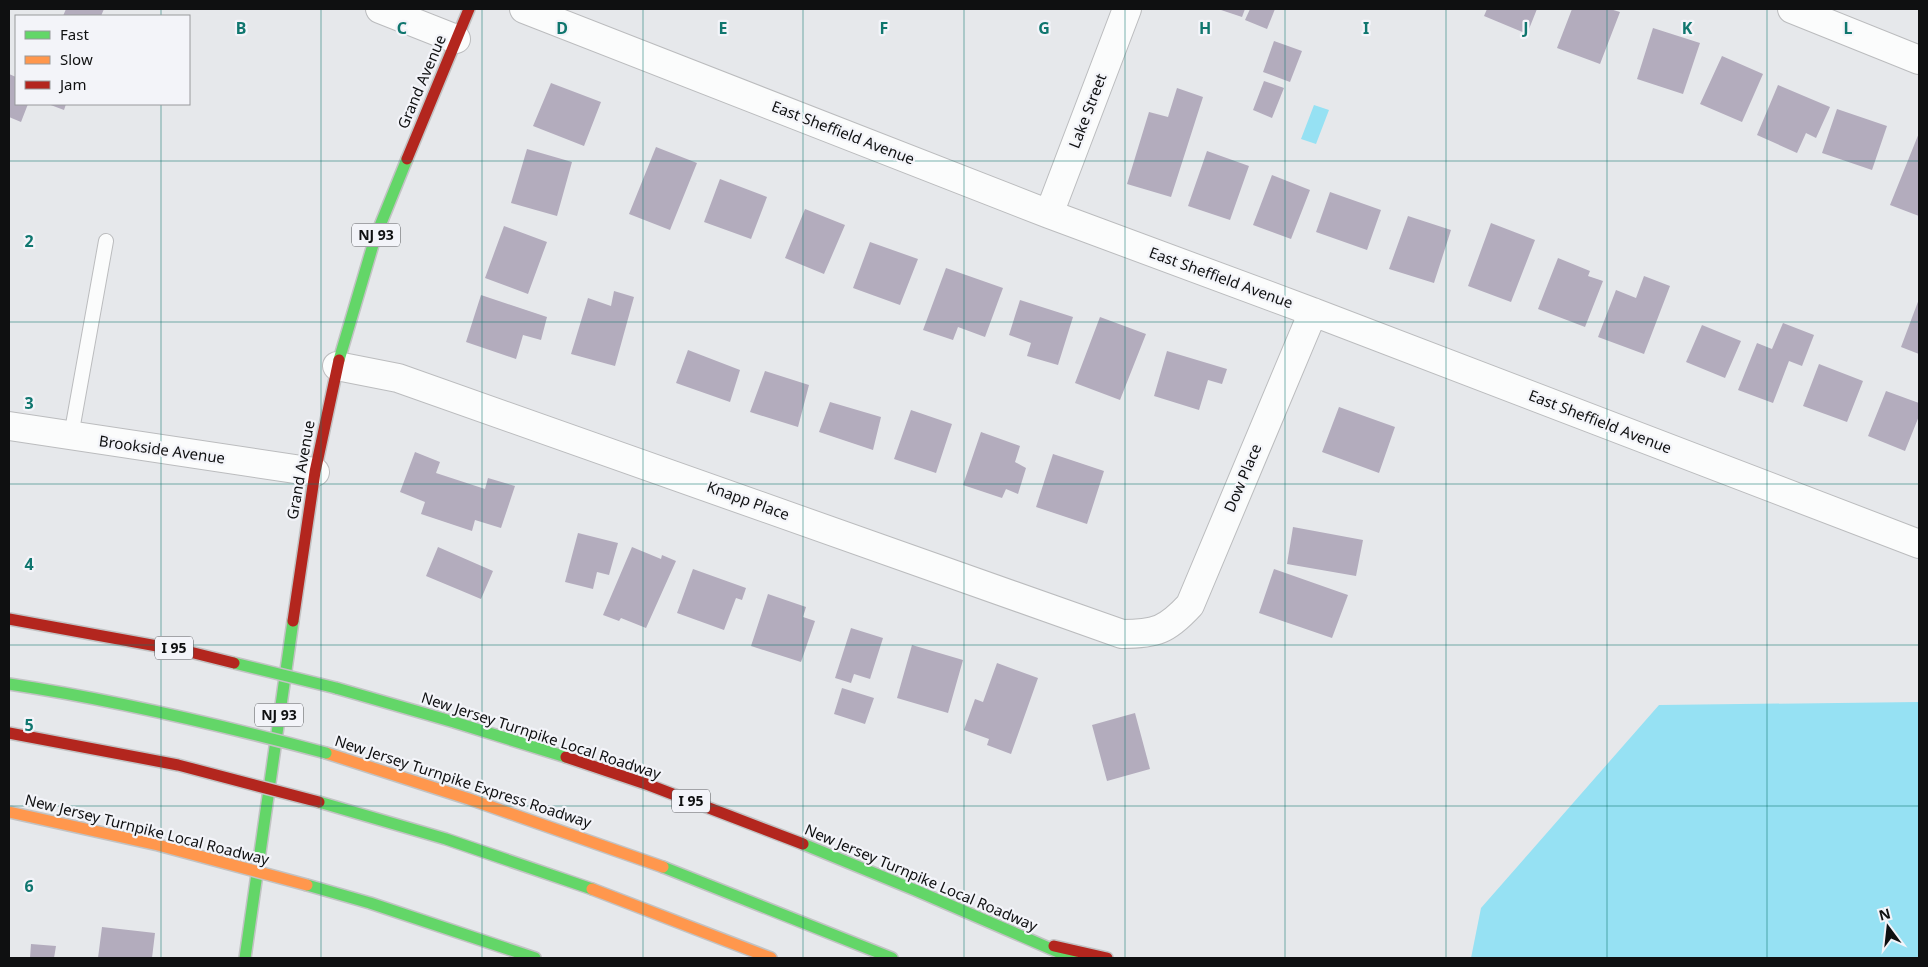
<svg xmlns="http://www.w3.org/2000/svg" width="1928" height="967" font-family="'Noto Sans',sans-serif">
<rect width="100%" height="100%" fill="#e6e8eb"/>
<path fill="#96e1f3" d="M 1314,105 L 1329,110 L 1316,144 L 1301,139 Z
M 1919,702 L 1919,958 L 1471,958 L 1481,908 L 1659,705 Z"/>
<path fill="#b3acbd" d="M 66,9 L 104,9 L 101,16 L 63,16 Z
M 1218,9 L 1245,9 L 1242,17 Z
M 1250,9 L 1275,9 L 1267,29 L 1245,20 Z
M 1487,9 L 1537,9 L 1527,34 L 1484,16 Z
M 1572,9 L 1610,9 L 1620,12 L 1600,64 L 1557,48 Z
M 1653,28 L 1700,43 L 1683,94 L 1637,79 Z
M 1274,41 L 1302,51 L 1290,82 L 1263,72 Z
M 1722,56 L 1763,74 L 1742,122 L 1700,104 Z
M 9,74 L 16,77 L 16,104 L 28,104 L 21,122 L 9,117 Z
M 1264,81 L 1284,88 L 1272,118 L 1253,110 Z
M 551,83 L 601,102 L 584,146 L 533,126 Z
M 1778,85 L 1830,107 L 1816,138 L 1806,133 L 1797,153 L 1757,135 Z
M 1177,88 L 1203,97 L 1171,197 L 1127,184 L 1149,112 L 1168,117 Z
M 48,104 L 66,104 L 64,110 Z
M 1837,109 L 1887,126 L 1872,170 L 1822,153 Z
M 1919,133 L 1919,216 L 1890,205 Z
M 656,147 L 697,163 L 670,230 L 629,214 Z
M 527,149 L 572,162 L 557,216 L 511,203 Z
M 1207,151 L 1249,166 L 1230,220 L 1188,206 Z
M 1272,175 L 1310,190 L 1291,239 L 1253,225 Z
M 720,179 L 767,197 L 751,239 L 704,222 Z
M 1330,192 L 1381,210 L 1367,250 L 1316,232 Z
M 805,209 L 845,225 L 824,274 L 785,258 Z
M 1408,216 L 1451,230 L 1434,283 L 1389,269 Z
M 1491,223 L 1535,240 L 1511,302 L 1468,286 Z
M 504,226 L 547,242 L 528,294 L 485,278 Z
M 870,242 L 918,259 L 900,305 L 853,288 Z
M 1558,258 L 1590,271 L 1588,276 L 1603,281 L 1585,327 L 1538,309 Z
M 946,268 L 1003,288 L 985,337 L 958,327 L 953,340 L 923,330 Z
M 1644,276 L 1670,286 L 1644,354 L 1598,337 L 1616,290 L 1636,298 Z
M 614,291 L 634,297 L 615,366 L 571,354 L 588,298 L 611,306 Z
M 481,295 L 547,317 L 541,340 L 523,335 L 516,359 L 466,342 Z
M 1919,299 L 1919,354 L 1901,347 Z
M 1020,300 L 1073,317 L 1058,365 L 1027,356 L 1031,343 L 1009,335 Z
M 1100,317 L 1146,334 L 1120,400 L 1075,383 Z
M 1783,323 L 1814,335 L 1802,366 L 1789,361 L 1773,403 L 1738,390 L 1757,343 L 1772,349 Z
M 1702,325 L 1741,341 L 1725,378 L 1686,362 Z
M 688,350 L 740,370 L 730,402 L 676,383 Z
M 1167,351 L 1227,369 L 1222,384 L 1208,380 L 1199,410 L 1154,396 Z
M 1819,364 L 1863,381 L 1847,422 L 1803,406 Z
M 765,371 L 809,385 L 798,427 L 750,412 Z
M 1886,391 L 1919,403 L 1919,416 L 1905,451 L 1868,436 Z
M 830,402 L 881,417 L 873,450 L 819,432 Z
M 1339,407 L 1395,427 L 1379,473 L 1322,452 Z
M 911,410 L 952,424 L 936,473 L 894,459 Z
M 981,432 L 1020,446 L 1015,462 L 1026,468 L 1018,494 L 1006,489 L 1002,498 L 963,485 Z
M 415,452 L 440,462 L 436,473 L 485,489 L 488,478 L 515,486 L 501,528 L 475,520 L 472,531 L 421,514 L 425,502 L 400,492 Z
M 1053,454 L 1104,471 L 1087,524 L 1036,507 Z
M 1293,527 L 1363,540 L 1356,576 L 1287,564 Z
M 578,533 L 618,543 L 609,575 L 597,572 L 593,589 L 565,582 Z
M 438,547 L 493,571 L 481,599 L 426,576 Z
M 632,547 L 661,559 L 662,555 L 676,561 L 646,628 L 621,618 L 619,621 L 603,615 Z
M 693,569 L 746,588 L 742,600 L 736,598 L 724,630 L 677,613 Z
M 1274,569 L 1348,595 L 1332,638 L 1259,613 Z
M 768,594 L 806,607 L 803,617 L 815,621 L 801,662 L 751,646 Z
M 851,628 L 883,638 L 870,679 L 854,674 L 851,683 L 835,678 Z
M 912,645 L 963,660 L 948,713 L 897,698 Z
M 997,663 L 1038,678 L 1011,754 L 987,745 L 989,739 L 964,730 L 975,699 L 983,702 Z
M 842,688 L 874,698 L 865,724 L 834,714 Z
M 1135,713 L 1150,769 L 1107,781 L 1092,725 Z
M 102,927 L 155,933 L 152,958 L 98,958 Z
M 31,944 L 56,946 L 54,958 L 30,958 Z"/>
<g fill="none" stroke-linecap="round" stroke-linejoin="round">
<defs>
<path id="lane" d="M 71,436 L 106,241"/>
<path id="street" d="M 380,9 L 456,39
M 524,9 L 1049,214 L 1313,312 L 1919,544
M 1792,9 L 1919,60
M 1049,214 L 1127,9
M 337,366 L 398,378 L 1122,634 C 1156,634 1167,630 1190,605 L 1313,312
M 9,426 L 315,472"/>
<path id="fast" d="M 339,360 L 375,238 L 407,159
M 336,688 L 454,722 L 566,757
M 319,802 L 446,839 L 592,889
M 803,844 L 915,890 L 1072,958
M 663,867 L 892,958
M 307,885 L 370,903 L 535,958
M 245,958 L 293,621"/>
<path id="slow" d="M 326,753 L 469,799 L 663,867
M 592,889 L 771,958"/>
<path id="jam" d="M 407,159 L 469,9
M 293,621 L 315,472 L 339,360
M 566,757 L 649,785 L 803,844
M 1054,946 L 1107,958"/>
</defs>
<use href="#lane" stroke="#bbbcbe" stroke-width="16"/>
<use href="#street" stroke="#bbbcbe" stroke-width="30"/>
<use href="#fast" stroke="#c2c3c4" stroke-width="14"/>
<use href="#slow" stroke="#c2c3c4" stroke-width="14"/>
<use href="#jam" stroke="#c2c3c4" stroke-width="14"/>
<use href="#lane" stroke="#fbfcfc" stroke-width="14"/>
<use href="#street" stroke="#fbfcfc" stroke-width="28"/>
<use href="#fast" stroke="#63d668" stroke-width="11"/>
<use href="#slow" stroke="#ff974d" stroke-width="11"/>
<use href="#jam" stroke="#b3261e" stroke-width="11"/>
<defs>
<path id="fast-bridge" d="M 234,663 L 336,688
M 9,684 C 116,700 221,725 326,753"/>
<path id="slow-bridge" d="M 9,812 L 158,845 L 307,885"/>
<path id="jam-bridge" d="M 9,619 L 190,652 L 234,663
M 9,733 L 178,765 L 319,802"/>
</defs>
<use href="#fast-bridge" stroke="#c2c3c4" stroke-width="14" stroke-linecap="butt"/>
<use href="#slow-bridge" stroke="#c2c3c4" stroke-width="14" stroke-linecap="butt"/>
<use href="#jam-bridge" stroke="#c2c3c4" stroke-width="14" stroke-linecap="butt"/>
<use href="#fast-bridge" stroke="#63d668" stroke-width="11"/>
<use href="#slow-bridge" stroke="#ff974d" stroke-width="11"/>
<use href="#jam-bridge" stroke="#b3261e" stroke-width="11"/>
</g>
<path fill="none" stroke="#0f766e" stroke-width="1" stroke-opacity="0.55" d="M 161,9 L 161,16M 321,9 L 321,958M 482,9 L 482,958M 643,9 L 643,958M 803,9 L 803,958M 964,9 L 964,958M 1125,9 L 1125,958M 1285,9 L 1285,958M 1446,9 L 1446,958M 1607,9 L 1607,958M 1767,9 L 1767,958M 161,104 L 161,958M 9,161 L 1919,161M 9,322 L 1919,322M 9,484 L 1919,484M 9,645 L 1919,645M 9,806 L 1919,806"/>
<g text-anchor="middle" stroke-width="4.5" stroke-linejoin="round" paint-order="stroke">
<g fill="#f3f4f9" stroke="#535457" stroke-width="1">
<rect x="352" y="223.5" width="48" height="23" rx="4"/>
<rect x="155" y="636.5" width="38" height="23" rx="4"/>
<rect x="255" y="703.5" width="48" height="23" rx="4"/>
<rect x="672" y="789.5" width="38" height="23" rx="4"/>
</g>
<g font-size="14" font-weight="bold" fill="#0f1011">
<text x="376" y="240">NJ 93</text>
<text x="174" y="653">I 95</text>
<text x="279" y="720">NJ 93</text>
<text x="691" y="806">I 95</text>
</g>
<g font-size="15" fill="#0f1011" stroke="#f3f4f9">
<text transform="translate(422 82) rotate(-67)" y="5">Grand Avenue</text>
<text transform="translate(1088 111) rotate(-69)" y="5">Lake Street</text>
<text transform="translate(843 133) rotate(21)" y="5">East Sheffield Avenue</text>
<text transform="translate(1221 278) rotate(20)" y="5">East Sheffield Avenue</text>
<text transform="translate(1600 422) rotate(21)" y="5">East Sheffield Avenue</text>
<text transform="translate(162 450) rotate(8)" y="5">Brookside Avenue</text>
<text transform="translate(301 470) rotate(-80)" y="5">Grand Avenue</text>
<text transform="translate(1243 478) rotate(-67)" y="5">Dow Place</text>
<text transform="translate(748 501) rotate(20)" y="5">Knapp Place</text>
<text transform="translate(541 736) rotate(18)" y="5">New Jersey Turnpike Local Roadway</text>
<text transform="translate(463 782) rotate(18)" y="5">New Jersey Turnpike Express Roadway</text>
<text transform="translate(147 830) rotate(14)" y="5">New Jersey Turnpike Local Roadway</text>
<text transform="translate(921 878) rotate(23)" y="5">New Jersey Turnpike Local Roadway</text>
</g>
</g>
<g font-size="16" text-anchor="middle" font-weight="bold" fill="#0f766e" stroke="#f3f4f9" stroke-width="4.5" stroke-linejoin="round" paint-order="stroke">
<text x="241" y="34">B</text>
<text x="402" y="34">C</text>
<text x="562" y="34">D</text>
<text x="723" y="34">E</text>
<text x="884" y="34">F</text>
<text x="1044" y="34">G</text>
<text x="1205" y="34">H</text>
<text x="1366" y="34">I</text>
<text x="1526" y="34">J</text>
<text x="1687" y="34">K</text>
<text x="1848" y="34">L</text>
<text x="29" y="247">2</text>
<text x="29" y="409">3</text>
<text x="29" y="570">4</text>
<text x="29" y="731">5</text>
<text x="29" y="892">6</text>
</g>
<rect width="1928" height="967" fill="none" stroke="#0f1011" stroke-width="20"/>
<rect x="15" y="15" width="175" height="90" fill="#f3f4f9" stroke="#98999c"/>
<rect x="25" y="31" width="25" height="8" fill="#63d668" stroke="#98999c"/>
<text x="60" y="40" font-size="15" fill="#0f1011">Fast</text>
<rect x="25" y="56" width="25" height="8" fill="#ff974d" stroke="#98999c"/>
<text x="60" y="65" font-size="15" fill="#0f1011">Slow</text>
<rect x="25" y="81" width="25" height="8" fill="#b3261e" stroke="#98999c"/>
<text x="60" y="90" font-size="15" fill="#0f1011">Jam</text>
<g transform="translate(1888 927) rotate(345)" stroke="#f3f4f9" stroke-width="4" paint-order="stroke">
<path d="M0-4L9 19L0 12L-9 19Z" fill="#0f1011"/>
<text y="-8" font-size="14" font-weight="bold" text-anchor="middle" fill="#0f1011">N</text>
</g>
</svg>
